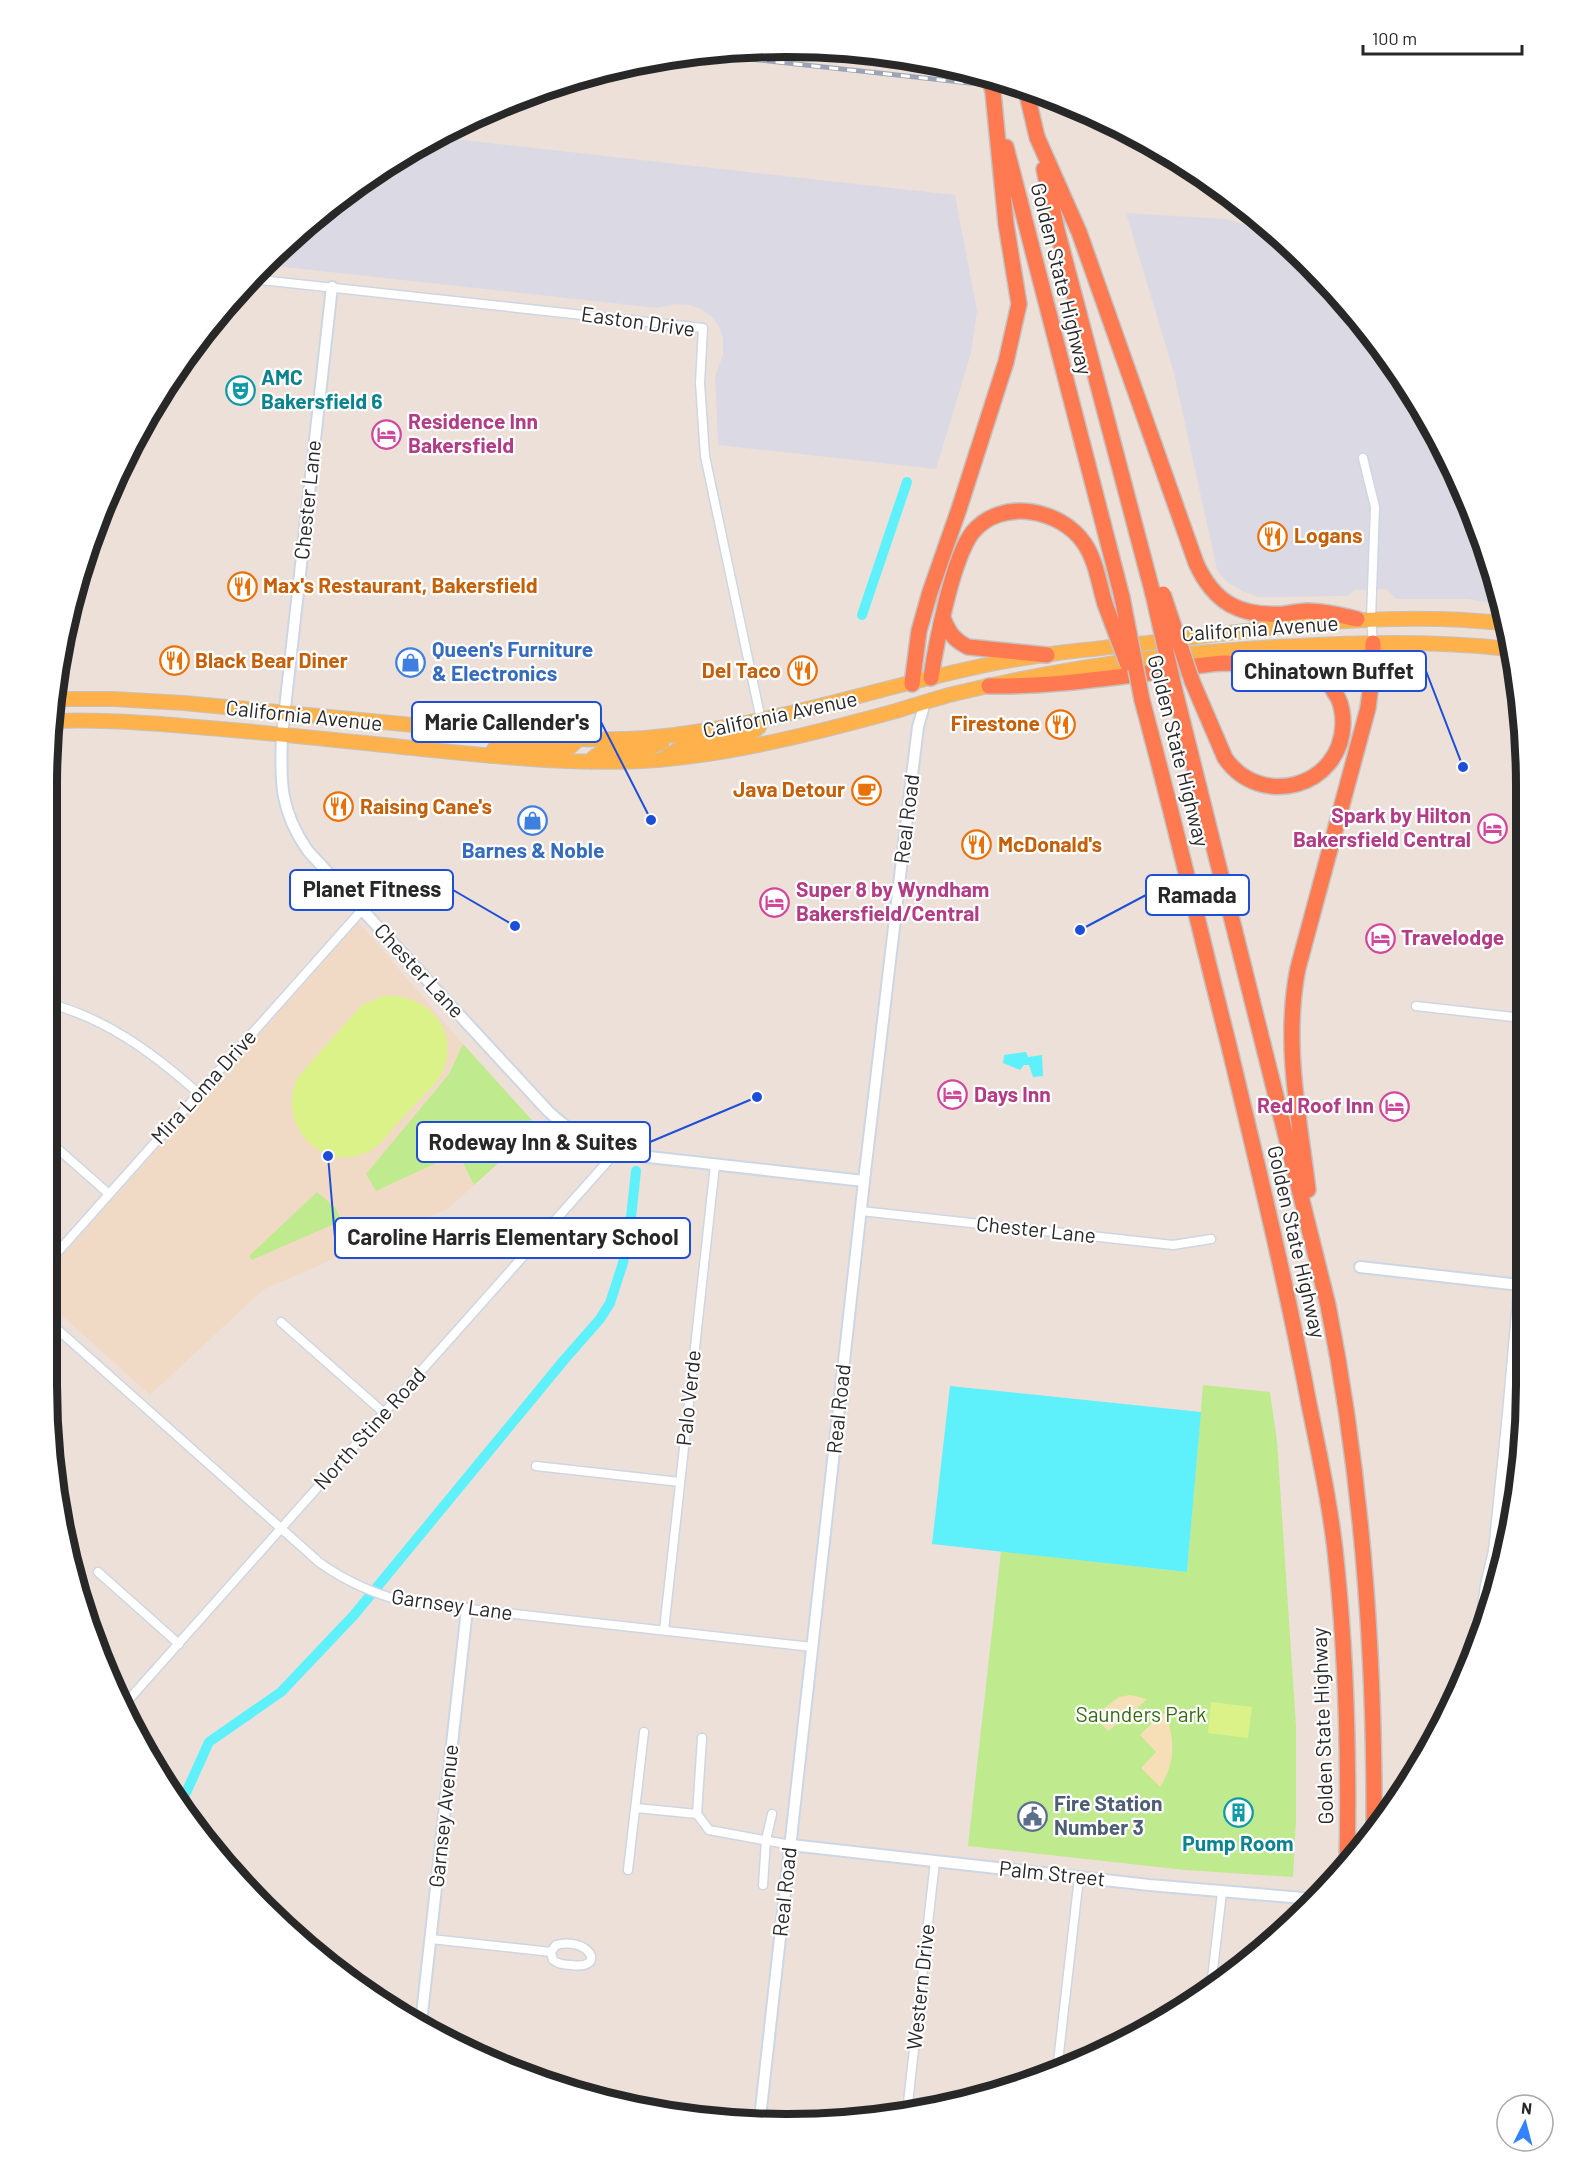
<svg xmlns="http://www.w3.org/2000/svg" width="1573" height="2171" font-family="Barlow,sans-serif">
<rect width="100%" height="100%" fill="#ede0d8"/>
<path fill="#dbdae4" d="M 436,137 L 955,195 L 977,311 L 971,353 L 936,469 L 718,445 L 715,376 L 723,355 L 723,338 L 719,327 L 711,316 L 701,309 L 689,305 L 676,304 L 657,308 L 266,265 L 336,200 Z
M 1126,213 L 1226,219 L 1278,234 L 1373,336 L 1470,503 L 1498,605 L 1468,599 L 1396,599 L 1386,589 L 1354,590 L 1348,596 L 1259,597 L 1242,591 L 1227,582 L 1217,570 L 1174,373 Z"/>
<path fill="#f1dac5" d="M 359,922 L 463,1044 L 538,1127 L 449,1208 L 263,1290 L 150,1395 L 47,1302 L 47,1273 Z"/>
<path fill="#c0ea8e" d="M 463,1044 L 538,1127 L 474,1185 L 458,1153 L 376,1191 L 366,1174 L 449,1074 Z
M 317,1192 L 336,1208 L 341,1221 L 252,1260 L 249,1256 Z
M 1203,1385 L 1270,1392 L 1277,1441 L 1296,1726 L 1296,1820 L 1293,1877 L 1185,1870 L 968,1846 L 1001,1551 L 1187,1572 Z"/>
<path fill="#f6dfb7" d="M 1130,1695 L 1147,1699 C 1134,1712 1122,1720 1108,1731 L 1094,1716 L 1119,1697 Z
M 1161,1714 L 1165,1714 L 1167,1718 C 1175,1744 1175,1763 1160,1787 L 1141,1768 L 1156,1752 L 1140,1735 Z"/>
<path fill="#dbf288" d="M 383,996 C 431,993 465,1036 438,1080 C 423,1096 408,1112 394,1127 C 387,1135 380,1145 371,1150 C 324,1177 274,1124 298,1077 L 361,1006 Z
M 1211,1702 L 1252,1707 L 1248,1738 L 1208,1733 Z"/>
<path fill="#5ff1fb" d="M 1026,1052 L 1028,1057 L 1042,1055 L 1043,1076 L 1033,1077 L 1029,1065 L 1024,1065 L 1020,1070 L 1003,1063 L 1004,1055 Z
M 950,1386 L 1201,1412 L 1187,1572 L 932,1544 Z"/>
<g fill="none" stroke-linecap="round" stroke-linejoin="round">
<path stroke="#5ff1fb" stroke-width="10" d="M 862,615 L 907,482
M 180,1806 L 209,1742 L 281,1692 L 354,1615 L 564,1360 L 600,1319 L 610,1303 L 623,1263 L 630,1226 L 636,1171"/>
<defs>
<path id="minor" d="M 251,279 L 703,328 L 700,383 L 705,456 L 761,720
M 1363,458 L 1375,507 L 1371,619 L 1373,643
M 47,1003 C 106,1018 153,1053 198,1093
M 1416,1006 L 1522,1018
M 58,1149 L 109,1194
M 861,1211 L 1173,1245 L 1211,1239
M 47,1264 L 362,910
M 47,1320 L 320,1563 C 347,1582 374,1594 406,1602 L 812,1647
M 281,1322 L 384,1413
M 536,1466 L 680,1482
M 98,1572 L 179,1644
M 664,1630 L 715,1165
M 123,1706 L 616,1152
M 702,1738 L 697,1814 L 709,1830 L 791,1845
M 636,1808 L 697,1814
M 628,1870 L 644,1732
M 763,1885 L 766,1840 L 772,1814
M 431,1939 L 551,1952 L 556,1945 C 589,1936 608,1970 571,1965 C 564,1965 558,1964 553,1960 L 551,1952
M 1211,1987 L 1222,1892
M 1057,2071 L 1079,1877
M 907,2112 L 935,1861"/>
<path id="tertiary" d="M 332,287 L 282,735 C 280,782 280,811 308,851 L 548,1111 C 572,1134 598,1148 631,1155 L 864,1181
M 1360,1267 L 1520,1285
M 791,1845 L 1149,1885 L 1315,1899
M 421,2023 L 467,1609
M 760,2118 L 864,1181 L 912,775 L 918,727 L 925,702"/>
<path id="secondary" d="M 1480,1637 L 1487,1585 L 1495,1551 L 1509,1414 L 1524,1245"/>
<path id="primary" d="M 1238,662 L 1297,654
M 58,699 L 113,699 L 184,703 L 539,737 C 591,741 643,741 695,732 C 795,717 892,684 991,664 C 1049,652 1107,648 1166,641 C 1278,626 1389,611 1502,623
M 55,721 C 114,719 173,725 232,730 C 305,736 379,745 452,752 C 521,759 589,765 658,760 C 738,753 819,732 896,711 C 915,705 934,699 953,694 C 1065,667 1180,651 1296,646 C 1367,642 1438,641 1509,649
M 668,755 L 685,746 L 751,733 L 759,727 L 761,720
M 490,756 L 496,746 L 563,749 L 570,747 L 578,740
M 592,762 L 593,758 C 612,742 642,755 662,742"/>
<path id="motorway" d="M 1037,137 L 1079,232 L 1196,563 C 1214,603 1240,617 1284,614 C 1292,613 1300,611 1307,611 C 1325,611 1340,615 1357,619
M 1006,147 L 1122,597
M 1044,169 L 1057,230 L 1153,594
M 943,618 C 949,633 954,640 968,647 L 1047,655
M 931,678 C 936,644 952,560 972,533 C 1001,497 1061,509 1084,543 C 1096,560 1099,584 1105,604
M 912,684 L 919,631 L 930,592 L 959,509 L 1006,362 L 1019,304 L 1006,224 L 993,92
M 989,686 C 1046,687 1101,679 1157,672 C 1179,669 1203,664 1225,663 C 1237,663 1249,667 1261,667 C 1278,667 1294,661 1311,668 C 1324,674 1331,686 1338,698 C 1342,706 1343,715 1343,724 C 1341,788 1260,809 1225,758 L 1192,681
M 1174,687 L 1328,1305 C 1362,1477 1375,1653 1374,1829
M 1142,700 C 1173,814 1199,928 1228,1042 C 1257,1163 1286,1282 1309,1404 C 1320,1458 1332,1513 1337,1569 C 1347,1668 1349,1768 1347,1867
M 1308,1190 C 1299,1116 1283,1042 1298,968 L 1368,708 L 1373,668 L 1373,643"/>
</defs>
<use href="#minor" stroke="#cdd6e3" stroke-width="11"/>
<use href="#tertiary" stroke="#cdd6e3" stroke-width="14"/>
<use href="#secondary" stroke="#cdd6e3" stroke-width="15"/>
<use href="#primary" stroke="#c3c3c3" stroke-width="16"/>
<use href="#motorway" stroke="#c3c3c3" stroke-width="18"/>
<use href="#minor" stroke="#fff" stroke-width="8"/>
<use href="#tertiary" stroke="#fff" stroke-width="10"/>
<use href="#secondary" stroke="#fff" stroke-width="12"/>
<use href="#primary" stroke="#ffb14b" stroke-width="14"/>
<use href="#motorway" stroke="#ff7951" stroke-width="15"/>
<defs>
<path id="rail" d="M 704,54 L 1033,90"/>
</defs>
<use href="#rail" stroke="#9ba4b5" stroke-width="5"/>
<use href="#rail" stroke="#fff" stroke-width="3" stroke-dasharray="9" stroke-linecap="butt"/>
<defs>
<path id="motorway-bridge" d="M 989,78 L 993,92
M 1025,86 L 1037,137
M 1153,594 L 1174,687
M 1163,594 L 1192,681
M 1122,597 L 1142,700
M 1105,604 L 1127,663"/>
</defs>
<use href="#motorway-bridge" stroke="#c3c3c3" stroke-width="18" stroke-linecap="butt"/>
<use href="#motorway-bridge" stroke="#ff7951" stroke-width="15"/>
</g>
<defs>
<symbol id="theatre-ring" viewBox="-11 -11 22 22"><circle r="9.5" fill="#fff" stroke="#0f9aa8" stroke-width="1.5"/><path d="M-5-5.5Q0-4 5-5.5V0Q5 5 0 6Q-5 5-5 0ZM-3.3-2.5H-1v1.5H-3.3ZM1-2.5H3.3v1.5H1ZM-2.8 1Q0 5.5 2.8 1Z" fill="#0f9aa8"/></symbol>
<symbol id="hotel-ring" viewBox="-11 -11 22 22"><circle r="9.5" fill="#fff" stroke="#d1479c" stroke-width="1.5"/><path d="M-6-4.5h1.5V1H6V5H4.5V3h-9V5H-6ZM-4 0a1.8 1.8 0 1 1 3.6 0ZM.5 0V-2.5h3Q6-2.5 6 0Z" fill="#d1479c"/></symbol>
<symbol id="restaurant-ring" viewBox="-11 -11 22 22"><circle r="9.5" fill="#fff" stroke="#e8710a" stroke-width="1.5"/><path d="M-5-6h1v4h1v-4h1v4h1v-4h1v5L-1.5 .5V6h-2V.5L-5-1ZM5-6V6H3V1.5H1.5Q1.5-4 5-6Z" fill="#e8710a"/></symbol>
<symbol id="shop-ring" viewBox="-11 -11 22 22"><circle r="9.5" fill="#fff" stroke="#3f7fe0" stroke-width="1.5"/><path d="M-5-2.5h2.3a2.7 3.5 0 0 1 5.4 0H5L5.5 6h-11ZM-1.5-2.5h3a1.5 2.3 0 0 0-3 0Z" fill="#3f7fe0"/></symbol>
<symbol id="cafe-ring" viewBox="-11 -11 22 22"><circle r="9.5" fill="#fff" stroke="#e8710a" stroke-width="1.5"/><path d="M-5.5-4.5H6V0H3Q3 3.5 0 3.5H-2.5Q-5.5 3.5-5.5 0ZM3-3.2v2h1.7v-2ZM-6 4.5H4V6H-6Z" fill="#e8710a"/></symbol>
<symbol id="building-ring" viewBox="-11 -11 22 22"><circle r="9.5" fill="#fff" stroke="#0f9aa8" stroke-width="1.5"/><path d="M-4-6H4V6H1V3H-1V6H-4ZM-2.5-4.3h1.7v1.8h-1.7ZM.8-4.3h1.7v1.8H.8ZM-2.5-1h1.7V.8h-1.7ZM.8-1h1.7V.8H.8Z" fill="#0f9aa8"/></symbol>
<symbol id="civic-ring" viewBox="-11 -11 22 22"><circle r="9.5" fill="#fff" stroke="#5c6f8a" stroke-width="1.5"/><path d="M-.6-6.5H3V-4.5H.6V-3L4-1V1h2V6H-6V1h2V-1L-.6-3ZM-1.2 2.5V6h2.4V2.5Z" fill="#5c6f8a"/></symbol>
</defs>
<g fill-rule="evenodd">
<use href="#theatre-ring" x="224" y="374" width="33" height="33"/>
<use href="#hotel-ring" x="370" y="418" width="33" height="33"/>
<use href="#restaurant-ring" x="1256" y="520" width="33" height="33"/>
<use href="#restaurant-ring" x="226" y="570" width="33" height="33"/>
<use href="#restaurant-ring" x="158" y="644" width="33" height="33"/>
<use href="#shop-ring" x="394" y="646" width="33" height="33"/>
<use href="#restaurant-ring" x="786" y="654" width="33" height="33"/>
<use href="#restaurant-ring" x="1044" y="708" width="33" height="33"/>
<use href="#cafe-ring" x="850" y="774" width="33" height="33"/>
<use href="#restaurant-ring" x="322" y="790" width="33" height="33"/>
<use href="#shop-ring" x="516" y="804" width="33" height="33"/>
<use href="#hotel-ring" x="1476" y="812" width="33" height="33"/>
<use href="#restaurant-ring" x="960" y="828" width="33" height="33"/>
<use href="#hotel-ring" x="758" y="886" width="33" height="33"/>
<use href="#hotel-ring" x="1364" y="922" width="33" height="33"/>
<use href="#hotel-ring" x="936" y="1078" width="33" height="33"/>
<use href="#hotel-ring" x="1378" y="1090" width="33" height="33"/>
<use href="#building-ring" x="1222" y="1796" width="33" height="33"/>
<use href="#civic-ring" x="1016" y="1800" width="33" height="33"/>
</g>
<g text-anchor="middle" stroke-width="4.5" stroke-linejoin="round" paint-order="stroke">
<g font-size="21" fill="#282828" stroke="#fff">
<text transform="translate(1061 279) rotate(76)" y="7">Golden State Highway</text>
<text transform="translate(638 322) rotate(8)" y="7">Easton Drive</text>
<text transform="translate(308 500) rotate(-84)" y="7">Chester Lane</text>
<text transform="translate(1260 629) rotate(-4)" y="7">California Avenue</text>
<text transform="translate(780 715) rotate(-12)" y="7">California Avenue</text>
<text transform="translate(304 716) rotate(6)" y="7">California Avenue</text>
<text transform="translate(1178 751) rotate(76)" y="7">Golden State Highway</text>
<text transform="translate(907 819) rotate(-83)" y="7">Real Road</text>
<text transform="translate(419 971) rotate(47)" y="7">Chester Lane</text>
<text transform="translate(204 1087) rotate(-48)" y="7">Mira Loma Drive</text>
<text transform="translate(1036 1230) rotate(6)" y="7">Chester Lane</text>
<text transform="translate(1296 1242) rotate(77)" y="7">Golden State Highway</text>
<text transform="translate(689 1398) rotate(-84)" y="7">Palo Verde</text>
<text transform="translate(839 1409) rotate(-84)" y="7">Real Road</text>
<text transform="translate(370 1429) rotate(-48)" y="7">North Stine Road</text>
<text transform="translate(452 1605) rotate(8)" y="7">Garnsey Lane</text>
<text transform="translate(1323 1726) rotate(-92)" y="7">Golden State Highway</text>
<text transform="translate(444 1816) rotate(-84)" y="7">Garnsey Avenue</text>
<text transform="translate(1052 1874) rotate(6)" y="7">Palm Street</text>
<text transform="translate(785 1892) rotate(-84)" y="7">Real Road</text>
<text transform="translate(921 1987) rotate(-84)" y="7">Western Drive</text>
</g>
<g font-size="21" font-weight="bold" fill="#0d838f" stroke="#fff" text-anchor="start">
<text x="261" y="385">AMC<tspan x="261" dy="24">Bakersfield 6</tspan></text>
<text x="1238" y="1851" text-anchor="middle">Pump Room</text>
</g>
<g font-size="21" font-weight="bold" fill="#b23c85" stroke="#fff" text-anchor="start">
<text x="408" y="429">Residence Inn<tspan x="408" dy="24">Bakersfield</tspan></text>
<text x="1471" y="823" text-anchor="end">Spark by Hilton<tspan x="1471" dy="24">Bakersfield Central</tspan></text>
<text x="796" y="897">Super 8 by Wyndham<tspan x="796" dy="24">Bakersfield/Central</tspan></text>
<text x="1401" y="945">Travelodge</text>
<text x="974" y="1102">Days Inn</text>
<text x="1374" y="1113" text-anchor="end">Red Roof Inn</text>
</g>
<g font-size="21" font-weight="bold" fill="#c56008" stroke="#fff" text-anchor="start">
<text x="1294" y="543">Logans</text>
<text x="263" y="593">Max's Restaurant, Bakersfield</text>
<text x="195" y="668">Black Bear Diner</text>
<text x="781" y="678" text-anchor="end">Del Taco</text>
<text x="1040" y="731" text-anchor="end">Firestone</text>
<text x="845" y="797" text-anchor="end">Java Detour</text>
<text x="360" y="814">Raising Cane's</text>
<text x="998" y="852">McDonald's</text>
</g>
<g font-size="21" font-weight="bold" fill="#366cbe" stroke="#fff" text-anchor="start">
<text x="432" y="657">Queen's Furniture<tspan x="432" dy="24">&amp; Electronics</tspan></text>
<text x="533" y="858" text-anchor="middle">Barnes &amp; Noble</text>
</g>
<g font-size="21" fill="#376c12" stroke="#fff">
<text x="1141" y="1722">Saunders Park</text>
</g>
<g font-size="21" font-weight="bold" fill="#4e5e75" stroke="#fff" text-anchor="start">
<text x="1054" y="1811">Fire Station<tspan x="1054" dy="24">Number 3</tspan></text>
</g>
</g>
<path d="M0 0H1573V2171H0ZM786 57H787A729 729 0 0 1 1516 786V1385A729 729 0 0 1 787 2114H786A729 729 0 0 1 57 1385V786A729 729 0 0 1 786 57Z" fill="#fff" fill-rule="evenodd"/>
<path fill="none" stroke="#282828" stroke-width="8" d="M786 57H787A729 729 0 0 1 1516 786V1385A729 729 0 0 1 787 2114H786A729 729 0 0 1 57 1385V786A729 729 0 0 1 786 57Z"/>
<path fill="none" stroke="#1d4ed8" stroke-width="2" d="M1463 767L1426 671M651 820L601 722M515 926L453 890M1080 930L1146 895M757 1097L650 1142M328 1156L335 1238"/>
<g fill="#1d4ed8" stroke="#fff" stroke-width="2">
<circle cx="1463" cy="767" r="6"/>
<circle cx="651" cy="820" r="6"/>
<circle cx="515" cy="926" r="6"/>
<circle cx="1080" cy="930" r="6"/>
<circle cx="757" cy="1097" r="6"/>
<circle cx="328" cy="1156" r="6"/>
</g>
<g fill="#fff" stroke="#1d4ed8" stroke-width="2">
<rect x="1232" y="651" width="194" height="40" rx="6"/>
<rect x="412" y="702" width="189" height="40" rx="6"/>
<rect x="290" y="870" width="163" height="40" rx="6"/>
<rect x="1146" y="875" width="103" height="40" rx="6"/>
<rect x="417" y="1122" width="233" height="40" rx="6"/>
<rect x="335" y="1218" width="355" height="40" rx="6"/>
</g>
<g font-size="22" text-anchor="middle" font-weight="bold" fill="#282828">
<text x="1329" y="679">Chinatown Buffet</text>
<text x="507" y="730">Marie Callender's</text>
<text x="372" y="897">Planet Fitness</text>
<text x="1197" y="903">Ramada</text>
<text x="533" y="1150">Rodeway Inn &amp; Suites</text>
<text x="513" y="1245">Caroline Harris Elementary School</text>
</g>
<g transform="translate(1525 2123) rotate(6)"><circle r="28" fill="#ffffff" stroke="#a9a9a9" stroke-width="1.5"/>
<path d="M0-4.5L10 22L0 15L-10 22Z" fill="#3382ff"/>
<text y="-9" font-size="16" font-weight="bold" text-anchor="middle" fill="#282828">N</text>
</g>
<path d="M1363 45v9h159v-9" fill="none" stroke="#282828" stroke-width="3"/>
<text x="1372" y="45" font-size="18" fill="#282828" stroke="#ffffff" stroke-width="4.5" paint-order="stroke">100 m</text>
</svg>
